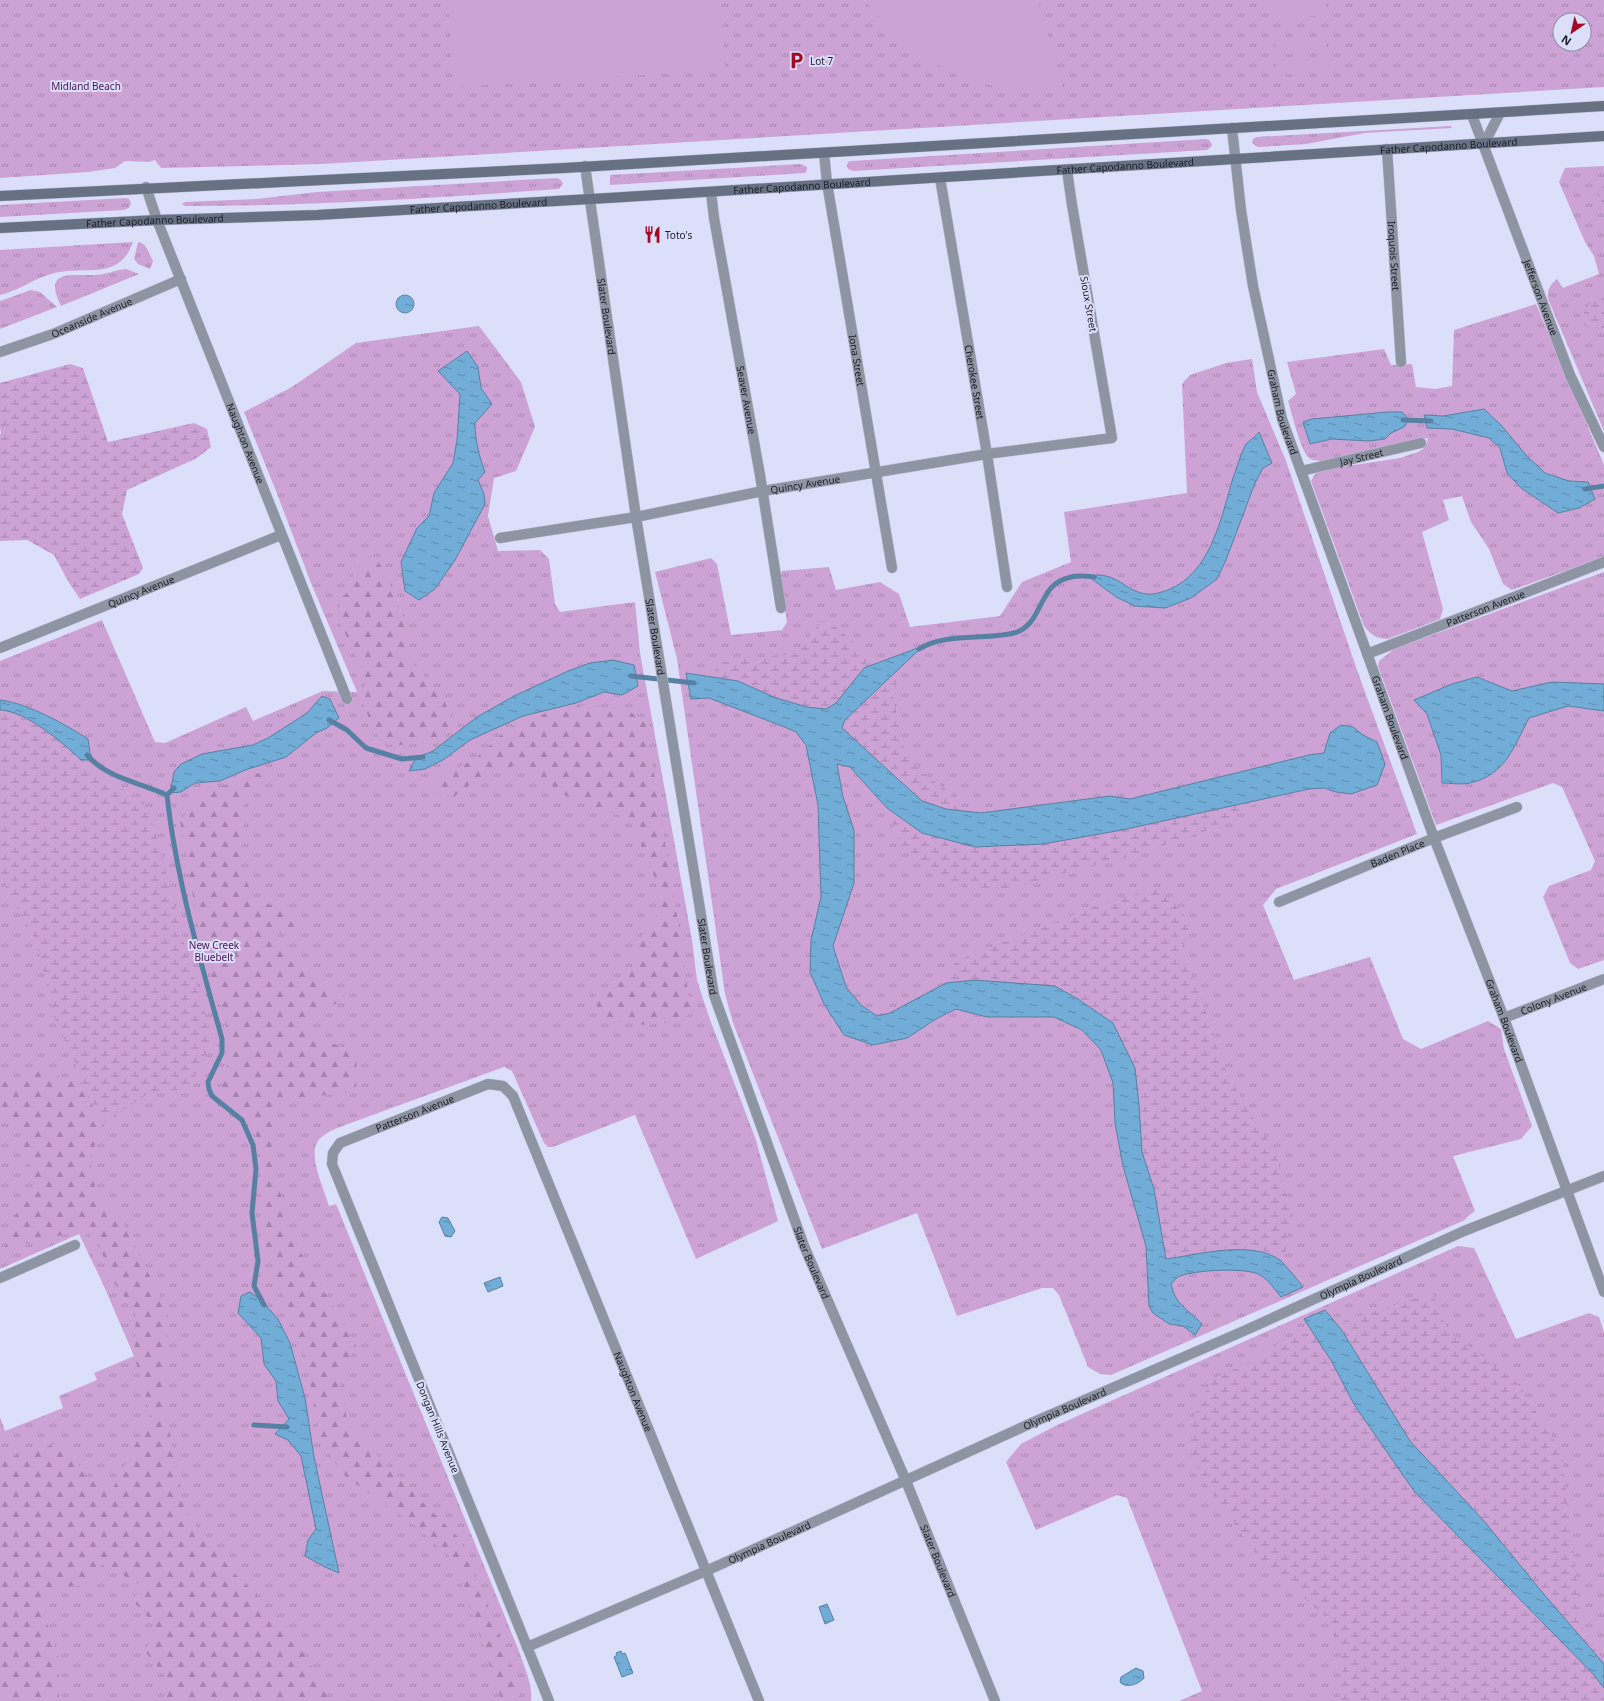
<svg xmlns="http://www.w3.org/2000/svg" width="1604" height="1701" font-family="'Noto Sans',sans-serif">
<defs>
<pattern id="grass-tufts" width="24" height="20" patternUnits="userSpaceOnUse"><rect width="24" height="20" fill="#cda3d5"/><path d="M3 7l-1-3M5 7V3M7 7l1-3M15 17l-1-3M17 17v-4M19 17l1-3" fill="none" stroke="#a684ad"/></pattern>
<pattern id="forest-firs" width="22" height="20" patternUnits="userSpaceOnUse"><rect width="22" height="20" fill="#cda3d5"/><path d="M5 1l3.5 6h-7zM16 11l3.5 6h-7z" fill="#a684ad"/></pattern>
<pattern id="wetland-marsh" width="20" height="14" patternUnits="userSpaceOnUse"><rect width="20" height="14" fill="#cda3d5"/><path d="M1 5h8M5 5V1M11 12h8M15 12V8" fill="none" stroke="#a684ad"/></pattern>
<pattern id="water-ripples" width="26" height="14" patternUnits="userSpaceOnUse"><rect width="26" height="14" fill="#71add6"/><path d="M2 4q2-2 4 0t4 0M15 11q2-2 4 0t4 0" fill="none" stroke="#5c8cae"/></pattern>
</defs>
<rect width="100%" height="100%" fill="#dcdffa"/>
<path fill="url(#grass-tufts)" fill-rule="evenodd" d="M 0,0 L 1604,0 L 1604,87 L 322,164 L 163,168 L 161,168 L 155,160 L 149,162 L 125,161 L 115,168 L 88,172 L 0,178 ZM 1560,20 L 1584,20 L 1584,44 L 1560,44 Z
M 1451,126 L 1452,128 L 1365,133 L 1306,144 L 1258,147 L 1252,143 L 1253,139 L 1256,137 Z
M 1206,139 L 1209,140 L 1212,144 L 1211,147 L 1207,150 L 853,171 L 848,169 L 847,166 L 848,162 L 851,161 Z
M 801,164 L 807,167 L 807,170 L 805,173 L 610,185 L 610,175 Z
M 1604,166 L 1604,431 L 1548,299 C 1547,290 1550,285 1557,279 L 1563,288 L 1599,274 L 1594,256 L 1585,242 L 1559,182 L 1565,168 Z
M 557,178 L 561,180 L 563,184 L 559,189 C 434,198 310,206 185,206 L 182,204 L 185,202 L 256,199 L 317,192 Z
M 125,198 L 129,199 L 131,203 L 129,208 L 124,210 L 0,217 L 0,205 Z
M 133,242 C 119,283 82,264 51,274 C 33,279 18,291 0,295 L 0,250 Z
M 138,242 C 147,243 149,254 153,261 L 150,269 L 138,264 L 134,259 Z
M 126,269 L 139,274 L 61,306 C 43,269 70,276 95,275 C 105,275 115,270 126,269 Z
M 31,290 L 40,292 L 57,307 L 0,329 L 0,301 Z
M 1536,304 L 1604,465 L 1604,557 L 1512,590 L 1503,584 L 1489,549 L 1471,522 L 1462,496 L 1443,500 L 1449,520 L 1422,532 L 1443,609 L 1440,619 L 1388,639 C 1377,639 1371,635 1364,626 L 1311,481 L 1315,474 L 1321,470 L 1400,458 L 1418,452 L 1424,448 L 1427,443 L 1428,438 L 1324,461 C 1320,461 1313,461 1309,458 C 1300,450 1292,413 1288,401 L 1296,394 L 1287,362 L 1384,349 L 1391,365 L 1412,364 L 1416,387 L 1435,389 L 1452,386 L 1454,330 Z
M 479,326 L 521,382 L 535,427 L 516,471 L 494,478 L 488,516 L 498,551 L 540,550 L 549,559 L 555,604 L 560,612 L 635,602 L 640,653 L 692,940 L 697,980 L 709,1017 L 756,1140 L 778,1221 L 696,1259 L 635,1115 L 553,1147 L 548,1147 L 544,1143 L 512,1071 L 504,1067 L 337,1128 C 329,1132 319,1136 316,1145 C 310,1159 325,1192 329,1206 L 336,1204 L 519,1651 C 524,1667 533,1684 531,1701 L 0,1701 L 0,1417 L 5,1431 L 63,1408 L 59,1396 L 97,1380 L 94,1373 L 134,1356 L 103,1284 L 79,1234 L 0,1269 L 0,661 L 102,620 L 155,742 L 165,743 L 246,707 L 253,721 L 323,691 L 357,692 L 311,583 L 276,491 L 244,412 L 292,387 L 356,343 Z
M 1252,359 L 1257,392 L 1286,461 L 1357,670 L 1417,834 L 1276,889 L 1263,905 L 1294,980 L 1370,957 L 1403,1039 L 1421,1049 L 1488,1021 L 1501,1029 L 1504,1049 L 1532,1126 L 1521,1139 L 1453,1156 L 1475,1211 L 1467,1217 L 1465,1220 L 1111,1375 L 1100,1374 L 1088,1367 L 1059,1295 L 1053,1288 L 1042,1288 L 957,1316 L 917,1213 L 822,1249 L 733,1023 L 725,994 L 677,659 L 655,572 L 711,558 L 717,564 L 731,635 L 782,630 L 787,622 L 780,578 L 782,571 L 829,567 L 836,590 L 880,582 L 899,594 L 910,627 L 1000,616 L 1022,582 L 1071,562 L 1064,512 L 1187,493 L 1182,384 L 1190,375 L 1226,363 Z
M 1604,572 L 1604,960 L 1578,969 L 1570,963 L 1543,897 L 1549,886 L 1591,870 L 1595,861 L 1562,787 L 1553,783 L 1436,825 L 1378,666 L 1379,661 L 1394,649 Z
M 1458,1246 L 1474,1248 L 1516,1339 L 1589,1313 L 1599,1317 L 1604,1332 L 1604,1701 L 1179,1701 L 1202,1691 L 1127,1498 L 1117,1495 L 1036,1530 L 1006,1462 L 1021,1444 L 1055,1426 Z"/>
<path fill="url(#forest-firs)" d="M 372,554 L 384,570 L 395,599 L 407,624 L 409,658 L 443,698 L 455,724 L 434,740 L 405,745 L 383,744 L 374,730 L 364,706 L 365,676 L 341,625 L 339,599 L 347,593 L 353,573 Z
M 582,705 L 628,710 L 646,724 L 681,941 L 691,1013 L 678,1021 L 646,1025 L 609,1020 L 591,999 L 634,970 L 641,937 L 662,909 L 653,872 L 629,819 L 566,796 L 520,763 L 476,780 L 454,797 L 436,795 L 431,781 L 475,759 L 509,728 L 533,717 Z
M 281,770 L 245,801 L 245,829 L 239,865 L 253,896 L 308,925 L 266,936 L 303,968 L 349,1000 L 311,1011 L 303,1030 L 357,1054 L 356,1091 L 272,1102 L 275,1168 L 288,1232 L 356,1345 L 339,1378 L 347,1420 L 394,1474 L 461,1540 L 503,1645 L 521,1701 L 503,1701 L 501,1698 L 454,1561 L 417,1527 L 345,1476 L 322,1444 L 304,1353 L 286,1307 L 266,1245 L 262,1146 L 248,1120 L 219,1093 L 227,1066 L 228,1033 L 197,920 L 180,821 L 198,798 L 245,776 Z
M 43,1070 L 82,1086 L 102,1124 L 90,1160 L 96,1192 L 120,1217 L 168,1312 L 166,1412 L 185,1512 L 231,1570 L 289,1628 L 324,1688 L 327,1701 L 164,1701 L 169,1681 L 144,1650 L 160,1630 L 131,1599 L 145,1587 L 102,1564 L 87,1585 L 53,1588 L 41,1605 L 58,1657 L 59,1700 L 60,1701 L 0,1701 L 0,1462 C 20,1452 43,1449 64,1441 L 87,1478 L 113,1488 L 151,1414 L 134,1356 L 136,1313 L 110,1277 L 100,1246 L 85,1230 L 5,1248 L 15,1216 L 35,1188 L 33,1175 L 17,1124 L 0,1120 L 0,1083 Z"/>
<path fill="url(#wetland-marsh)" d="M 1604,186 L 1604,217 L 1597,189 Z
M 1604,289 L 1604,332 L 1578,323 L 1594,296 Z
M 70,364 L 83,368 L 108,442 L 194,423 L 207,429 L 211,447 L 197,458 L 127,490 L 122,514 L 143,568 L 139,574 L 80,599 L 68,581 L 54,555 L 27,540 L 0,541 L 0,434 L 1,433 L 0,428 L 0,383 Z
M 822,621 C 838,623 857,647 868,660 L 864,668 L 836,703 L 826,709 L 807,707 L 776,698 L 738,681 L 709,676 L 723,662 L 796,653 Z
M 898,670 L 893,698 L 904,747 L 925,775 L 955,796 L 964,811 L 946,809 L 922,801 L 841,728 L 845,720 Z
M 0,710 L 7,711 L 24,718 L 41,728 L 67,746 L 103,779 L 144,802 L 156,835 L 186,950 L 212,1036 L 202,1066 L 187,1088 L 146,1095 L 102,1124 L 82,1086 L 74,1059 L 56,1022 L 35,939 L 0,877 Z
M 1263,799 L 1208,830 L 1126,858 L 1059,874 L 1010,889 L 972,887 L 937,876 L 912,858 L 899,841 L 887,808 L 922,833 L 1122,830 Z
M 1156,889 L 1182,910 L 1189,932 L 1177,955 L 1196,982 L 1224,1067 L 1249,1112 L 1275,1151 L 1290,1212 L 1285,1257 C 1276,1255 1267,1251 1258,1250 C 1227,1244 1196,1252 1166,1259 L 1154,1189 L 1142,1152 L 1139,1105 L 1113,1023 L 975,980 L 946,983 L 956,961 L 1106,902 Z
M 1432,1293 L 1448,1331 L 1517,1382 L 1561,1451 L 1584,1637 L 1604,1660 L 1604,1701 L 1339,1701 L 1343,1666 L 1332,1623 L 1259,1558 L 1205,1482 L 1189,1453 L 1191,1424 L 1212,1379 L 1250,1362 L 1282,1341 Z"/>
<path fill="#cda3d5" d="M 448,0 L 721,0 L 725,70 L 453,87 Z
M 865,0 L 1038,0 L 1063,87 C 1034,88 1006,89 978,83 C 971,82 965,78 958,75 C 920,59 890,32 865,0 Z
M 1270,0 L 1326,0 L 1327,15 L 1271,19 Z
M 1326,36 L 1327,51 L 1276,55 L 1274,40 Z
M 1327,56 L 1329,71 L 1277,75 L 1276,60 Z"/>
<path fill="url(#water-ripples)" stroke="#5781a2" d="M396 304a9 9 0 1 1 18 0a9 9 0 1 1-18 0Z
M 467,351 L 478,367 L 481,388 L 492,404 L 475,423 C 475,440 479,456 485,472 L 478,480 L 484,494 L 485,504 L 455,560 L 435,589 L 419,600 L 405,591 L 401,562 L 417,528 L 429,516 L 434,493 L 453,463 L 457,440 L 460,394 L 438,371 Z
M 1484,409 L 1501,425 L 1526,455 L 1545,473 L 1569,481 L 1588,482 L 1595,499 L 1579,508 L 1558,513 L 1521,488 L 1507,473 L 1500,448 L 1489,438 L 1452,429 L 1427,428 L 1424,415 L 1443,416 Z
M 1388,412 L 1402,412 L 1409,420 L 1404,427 L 1391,433 L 1385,439 L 1369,441 L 1332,439 L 1310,444 L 1303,422 L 1312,419 Z
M 1259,432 L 1272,463 L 1263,468 L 1255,483 L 1226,560 L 1217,579 L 1191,598 L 1165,608 L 1135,606 L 1116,597 L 1088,576 C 1093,576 1100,574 1106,576 C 1121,579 1131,593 1147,594 C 1154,595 1161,592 1168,590 C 1211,573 1221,518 1233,478 C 1237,467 1240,455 1246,444 C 1248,442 1256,436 1259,432 Z
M 923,646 L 845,720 L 842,728 L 922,801 L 946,809 L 981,813 L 1110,796 L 1130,799 L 1309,755 L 1324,753 L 1330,733 L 1341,725 L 1353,727 L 1363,735 L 1377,742 L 1385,764 L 1377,785 L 1351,794 L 1336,792 L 1324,788 L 1309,789 L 1122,830 L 1043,844 L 975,847 L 922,833 L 887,808 L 850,767 L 837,764 L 843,797 L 854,830 L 854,883 L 833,946 L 846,987 L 861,1005 L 877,1016 L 890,1013 L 946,983 L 975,980 L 1055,986 L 1078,999 L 1113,1023 L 1135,1068 L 1139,1105 L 1142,1152 L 1154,1189 L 1166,1259 C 1196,1255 1254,1239 1281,1261 C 1289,1269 1296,1278 1303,1287 L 1281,1297 C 1275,1290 1269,1280 1260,1275 C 1247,1267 1195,1270 1180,1276 C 1177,1277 1174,1281 1171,1284 C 1176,1306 1188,1309 1202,1324 L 1195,1335 L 1183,1326 L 1169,1324 L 1153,1313 L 1149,1306 L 1146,1246 L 1123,1166 L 1115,1123 L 1113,1083 L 1101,1050 L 1082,1030 L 1054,1017 L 987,1017 L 956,1009 L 936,1019 L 907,1038 L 873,1045 L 844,1035 L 824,1004 L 810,972 L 811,940 L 821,897 L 818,805 L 806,745 L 796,732 L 787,728 L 709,698 L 691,699 L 686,673 L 738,681 L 776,698 L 807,707 L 826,709 L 836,703 L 864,668 Z
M 613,660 L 634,665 L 638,686 L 622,695 L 604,692 L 576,703 L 523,716 L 470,740 L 443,760 L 425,769 L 409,771 L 416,758 L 433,751 L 477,717 L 514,696 L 568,671 L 590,663 Z
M 1477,677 L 1512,691 L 1552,682 L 1604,684 L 1604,711 L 1568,706 L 1529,718 C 1514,746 1506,775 1470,783 C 1461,785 1451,783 1442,783 L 1441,755 L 1427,714 L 1414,700 L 1452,684 Z
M 322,696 L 330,699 L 339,718 L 327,728 L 316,733 L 286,757 L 245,770 L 220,781 L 195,783 L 181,792 L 170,793 L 174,772 L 181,764 L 202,754 L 253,745 L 268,738 L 307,713 Z
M 0,700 C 27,703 65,724 88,739 L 91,760 L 81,760 C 62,742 26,711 0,710 Z
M 442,1217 L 448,1218 L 455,1231 L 451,1237 L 445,1236 L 439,1222 Z
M 500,1277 L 503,1286 L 488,1292 L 484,1283 Z
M 250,1292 L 261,1300 L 278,1319 L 290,1343 L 305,1398 L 314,1457 L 339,1573 L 325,1567 L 305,1556 L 308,1540 L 316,1529 L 301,1456 L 288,1440 L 275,1434 L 289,1419 L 278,1401 L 276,1381 L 264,1364 L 261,1338 L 238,1313 L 241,1296 Z
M 1325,1310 L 1341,1329 L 1410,1441 L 1484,1521 L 1542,1592 L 1604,1664 L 1604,1688 L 1593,1674 L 1414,1491 L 1355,1406 L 1332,1362 L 1304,1319 Z
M 827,1604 L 834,1620 L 825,1624 L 819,1607 Z
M 621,1651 L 622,1654 L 625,1653 L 633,1673 L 622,1677 L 614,1657 L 617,1655 L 616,1653 Z
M 1136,1668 L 1143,1671 L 1144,1678 C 1139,1684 1126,1689 1120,1682 L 1121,1677 Z"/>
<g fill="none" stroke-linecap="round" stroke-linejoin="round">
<path stroke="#5781a2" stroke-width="5" d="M 1403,420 L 1431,421
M 1585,489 L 1604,486
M 919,649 C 943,634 976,639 1002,635 C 1007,634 1013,634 1017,632 C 1033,626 1037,610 1045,597 C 1055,577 1074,574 1094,577
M 631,676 L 694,683
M 329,720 L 347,730 L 366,748 L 402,759 L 423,757
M 87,755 C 108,779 139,782 167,795
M 174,788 L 167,795 C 176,878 200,959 222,1039 L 222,1053 L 208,1082 L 209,1089 L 212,1096 L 242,1120 L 253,1145 L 256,1169 L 252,1213 L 258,1261 L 254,1286 L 264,1305
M 254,1425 L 287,1427"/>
<defs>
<g id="street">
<path id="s1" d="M 1472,115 L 1570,375 L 1604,447"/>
<path id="s2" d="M 1232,128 L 1241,210 L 1253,286 L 1282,419 L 1434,838 L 1504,1018 L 1604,1292"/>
<path d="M 1484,144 L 1500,113"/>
<path id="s3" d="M 1387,149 L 1401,362"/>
<path id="s4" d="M 824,153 L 827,183 L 892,568"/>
<path id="s5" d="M 585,166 L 636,517 L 714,995 L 804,1246 L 906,1481 L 995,1701"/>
<path id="s6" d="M 940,178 L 987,454 L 1007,587"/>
<path id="s7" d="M 146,187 L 157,220 L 347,699"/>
<path id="s8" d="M 711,192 L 714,218 L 760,475 L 781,608"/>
<path id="s9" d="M 0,352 L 53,334 L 181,279"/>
<path id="s10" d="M 1301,471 L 1421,443"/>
<path id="s11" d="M 500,538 L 636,517 L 763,491 L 987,454 L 1112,438 L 1072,205 L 1067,170"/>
<path id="s12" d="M 0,648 L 281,535"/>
<path id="s13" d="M 1367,654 L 1604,562"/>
<path id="s14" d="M 1279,902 L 1434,838 L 1517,807"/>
<path id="s15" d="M 1504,1018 L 1604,979"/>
<path d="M 0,1278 L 75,1245"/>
<path id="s16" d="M 527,1647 L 706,1571 L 1036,1421 L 1246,1330 L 1464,1231 L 1604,1176"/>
<path id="s17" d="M 549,1701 L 332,1164 L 333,1153 L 340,1143 L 488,1084 L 503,1086 L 513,1096 L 759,1701"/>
</g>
<g id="secondary">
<path d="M 0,196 C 188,185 376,179 564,168 C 911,147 1258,129 1604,106"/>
<path id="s18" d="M 0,228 L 157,220 L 317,215 L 608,198 L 1604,136"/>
</g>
</defs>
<use href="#street" stroke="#b9bcd4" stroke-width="11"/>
<use href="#secondary" stroke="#b9bcd4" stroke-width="11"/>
<use href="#street" stroke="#8e95a2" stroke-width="10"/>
<use href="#secondary" stroke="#667183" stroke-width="10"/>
</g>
<defs>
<symbol id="parking-bare" viewBox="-9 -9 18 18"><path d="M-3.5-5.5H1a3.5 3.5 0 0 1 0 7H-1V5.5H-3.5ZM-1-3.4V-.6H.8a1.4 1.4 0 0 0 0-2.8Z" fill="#a40824" stroke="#dcdffa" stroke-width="2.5" paint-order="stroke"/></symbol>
<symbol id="restaurant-bare" viewBox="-9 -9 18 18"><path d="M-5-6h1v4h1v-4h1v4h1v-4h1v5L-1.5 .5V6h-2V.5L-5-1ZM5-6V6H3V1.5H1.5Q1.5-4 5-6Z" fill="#a40824" stroke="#dcdffa" stroke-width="2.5" paint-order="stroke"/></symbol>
</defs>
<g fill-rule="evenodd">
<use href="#parking-bare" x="784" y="48" width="25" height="25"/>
<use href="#restaurant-bare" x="640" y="222" width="25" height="25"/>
</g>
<g text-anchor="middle" stroke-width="4" stroke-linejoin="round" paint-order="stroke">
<g font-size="10" fill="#1a1b27" stroke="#dcdffa" text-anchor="start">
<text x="810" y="65">Lot 7</text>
<text x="665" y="239">Toto's</text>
</g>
<g font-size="10" fill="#481251" stroke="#dcdffa">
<text x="86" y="90">Midland Beach</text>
<text x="214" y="949">New Creek<tspan x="214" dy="12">Bluebelt</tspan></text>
</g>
<g font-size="10" fill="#1a1b27" stroke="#dcdffa">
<text dy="4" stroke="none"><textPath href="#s18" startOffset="1451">Father Capodanno Boulevard</textPath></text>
<text dy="4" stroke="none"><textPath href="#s18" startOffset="1127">Father Capodanno Boulevard</textPath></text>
<text dy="4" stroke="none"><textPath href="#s18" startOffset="803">Father Capodanno Boulevard</textPath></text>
<text dy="4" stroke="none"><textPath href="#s18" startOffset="479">Father Capodanno Boulevard</textPath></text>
<text dy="4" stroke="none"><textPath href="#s18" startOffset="155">Father Capodanno Boulevard</textPath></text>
<text dy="4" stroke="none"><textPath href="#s3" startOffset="107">Iroquois Street</textPath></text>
<text dy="4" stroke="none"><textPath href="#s1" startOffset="195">Jefferson Avenue</textPath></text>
<text transform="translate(1089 304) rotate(80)" y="4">Sioux Street</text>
<text dy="4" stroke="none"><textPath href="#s5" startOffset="152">Slater Boulevard</textPath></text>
<text dy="4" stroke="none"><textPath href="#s9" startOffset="98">Oceanside Avenue</textPath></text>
<text dy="4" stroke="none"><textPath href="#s4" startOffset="210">Iona Street</textPath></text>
<text dy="4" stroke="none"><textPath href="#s6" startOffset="207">Cherokee Street</textPath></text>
<text dy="4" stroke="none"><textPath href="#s8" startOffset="211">Seaver Avenue</textPath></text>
<text dy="4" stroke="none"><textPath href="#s2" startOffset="289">Graham Boulevard</textPath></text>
<text dy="4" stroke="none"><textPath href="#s7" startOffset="275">Naughton Avenue</textPath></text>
<text dy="4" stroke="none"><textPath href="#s10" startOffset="62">Jay Street</textPath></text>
<text dy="4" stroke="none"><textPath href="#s11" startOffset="310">Quincy Avenue</textPath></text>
<text dy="4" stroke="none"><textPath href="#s12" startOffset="152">Quincy Avenue</textPath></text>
<text dy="4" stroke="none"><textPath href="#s13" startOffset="127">Patterson Avenue</textPath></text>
<text dy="4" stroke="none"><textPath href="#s5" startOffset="476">Slater Boulevard</textPath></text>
<text dy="4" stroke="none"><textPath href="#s2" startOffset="613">Graham Boulevard</textPath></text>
<text dy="4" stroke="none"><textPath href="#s14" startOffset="128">Baden Place</textPath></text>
<text dy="4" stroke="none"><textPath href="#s5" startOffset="800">Slater Boulevard</textPath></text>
<text dy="4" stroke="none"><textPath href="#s15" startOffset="53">Colony Avenue</textPath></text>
<text dy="4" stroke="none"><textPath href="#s2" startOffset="937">Graham Boulevard</textPath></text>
<text dy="4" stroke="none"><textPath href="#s17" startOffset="683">Patterson Avenue</textPath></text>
<text dy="4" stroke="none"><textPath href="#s5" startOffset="1124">Slater Boulevard</textPath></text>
<text dy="4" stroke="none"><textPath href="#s16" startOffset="912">Olympia Boulevard</textPath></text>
<text dy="4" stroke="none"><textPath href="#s17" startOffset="1110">Naughton Avenue</textPath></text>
<text dy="4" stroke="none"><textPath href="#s16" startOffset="588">Olympia Boulevard</textPath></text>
<text transform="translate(438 1427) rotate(68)" y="4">Dongan Hills Avenue</text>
<text dy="4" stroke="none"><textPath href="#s16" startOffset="264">Olympia Boulevard</textPath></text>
<text dy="4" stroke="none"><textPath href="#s5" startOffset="1448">Slater Boulevard</textPath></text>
</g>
</g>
<g transform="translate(1572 32) rotate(214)"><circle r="19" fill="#dcdffa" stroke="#8e91a6"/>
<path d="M0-3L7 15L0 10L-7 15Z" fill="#a40824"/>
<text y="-6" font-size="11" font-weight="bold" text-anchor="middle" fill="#1a1b27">N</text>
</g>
</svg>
